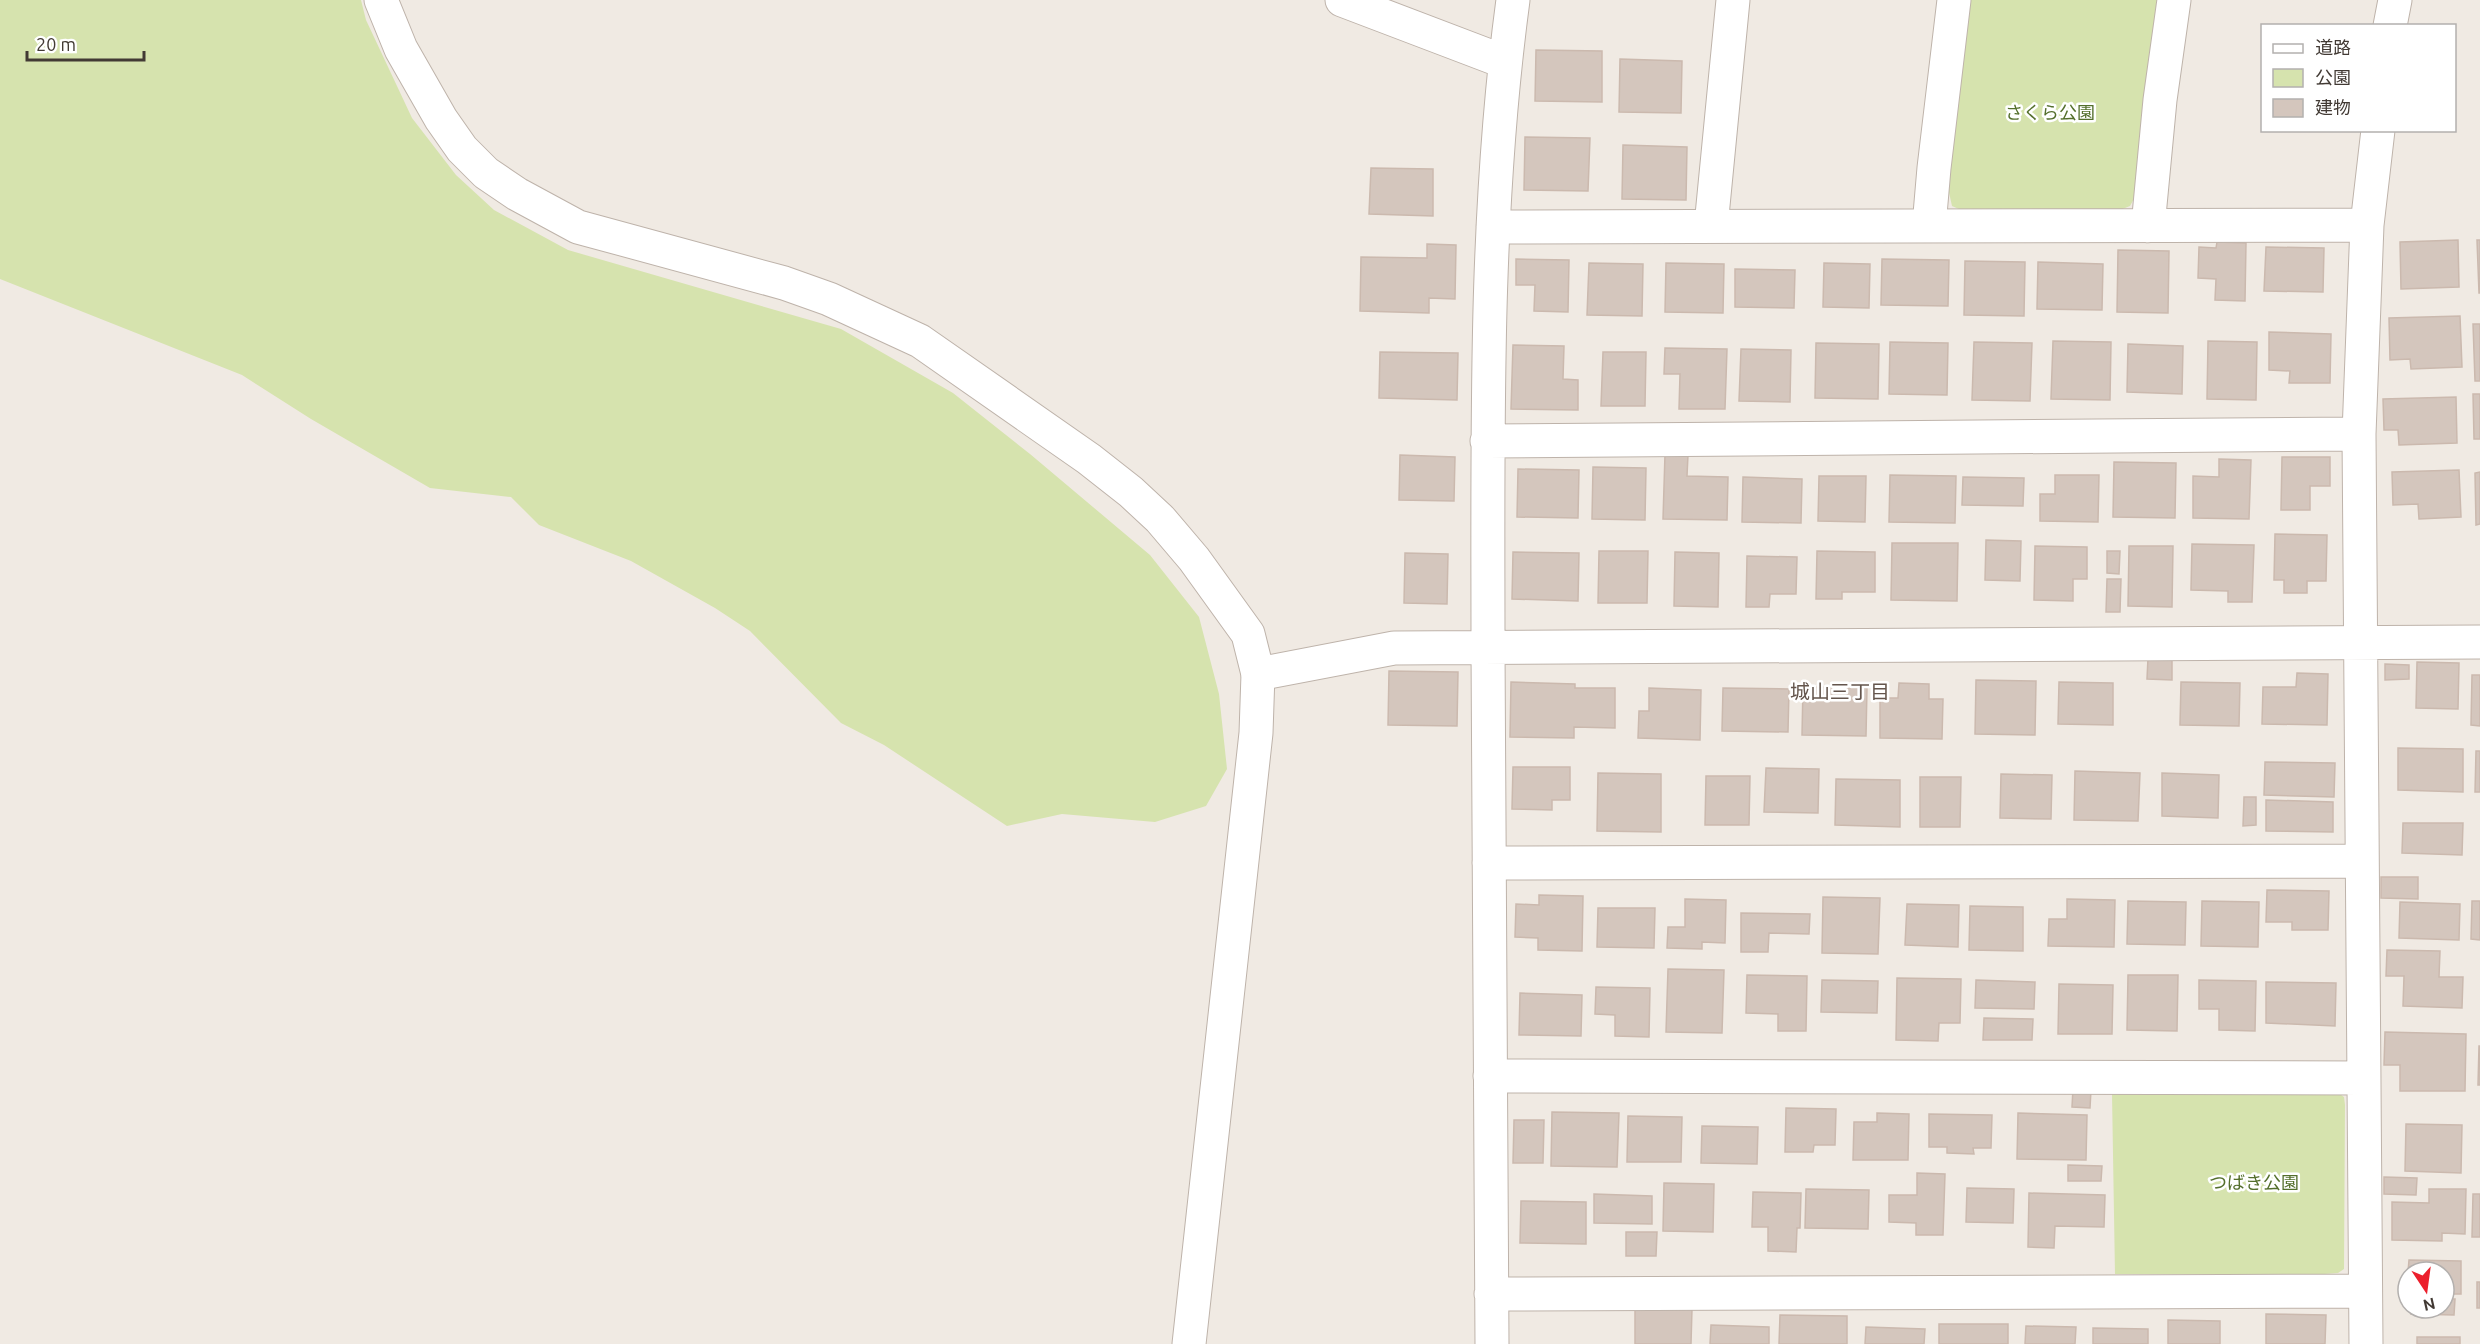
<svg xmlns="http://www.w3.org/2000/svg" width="2480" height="1344" font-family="Ubuntu,'Noto Sans JP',sans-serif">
<rect width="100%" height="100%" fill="#f0eae3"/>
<path fill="#d6e3ae" d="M 0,0 L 361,0 L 366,20 L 412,118 L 456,175 L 494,210 L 568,250 L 841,329 L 953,393 L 1030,454 L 1150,555 L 1199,617 L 1219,694 L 1227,769 L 1206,806 L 1155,822 L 1062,814 L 1007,826 L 884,745 L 841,723 L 750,631 L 715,608 L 631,561 L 539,525 L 511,497 L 430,488 L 311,419 L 242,375 L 0,279 Z
M 1971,0 L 2157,0 L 2143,102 L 2135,197 L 2130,206 L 2120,210 L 1961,210 L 1952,206 L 1948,188 Z
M 2334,1090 L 2344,1097 L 2345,1105 L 2344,1269 L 2338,1273 L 2325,1274 L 2115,1274 L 2112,1094 Z"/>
<path fill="#d4c6bd" stroke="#cbb9ae" stroke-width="1.5" d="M 1536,50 L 1602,51 L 1602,102 L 1535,101 Z
M 1620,59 L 1682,61 L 1681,113 L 1619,112 Z
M 1525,137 L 1590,138 L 1588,191 L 1524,190 Z
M 1623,145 L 1687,147 L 1686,200 L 1622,199 Z
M 1371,168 L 1433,169 L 1433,216 L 1369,214 Z
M 2458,240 L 2459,287 L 2401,289 L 2400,242 Z
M 2477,240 L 2480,240 L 2480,293 L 2479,293 Z
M 2217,242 L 2246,243 L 2245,301 L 2215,300 L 2216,279 L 2198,278 L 2199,247 L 2216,248 Z
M 1427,244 L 1456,245 L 1455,299 L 1429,298 L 1429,313 L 1360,311 L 1361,257 L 1427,258 Z
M 2266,247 L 2324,248 L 2323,292 L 2264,291 Z
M 2118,250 L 2169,251 L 2168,313 L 2117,312 Z
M 1516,259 L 1569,260 L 1568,312 L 1534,311 L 1535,285 L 1516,285 Z
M 1882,259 L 1949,260 L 1948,306 L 1881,305 Z
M 1965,261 L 2025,262 L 2024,316 L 1964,315 Z
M 2038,262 L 2103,264 L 2102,310 L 2037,309 Z
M 1589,263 L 1643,264 L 1642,316 L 1587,315 Z
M 1666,263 L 1724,264 L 1723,313 L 1665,312 Z
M 1824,263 L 1870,264 L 1869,308 L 1823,307 Z
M 1735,269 L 1795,270 L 1794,308 L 1735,307 Z
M 2460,316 L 2462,367 L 2411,369 L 2410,359 L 2390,360 L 2389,318 Z
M 2473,324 L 2480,324 L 2480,381 L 2475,381 Z
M 2269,332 L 2331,334 L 2330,383 L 2289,383 L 2290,371 L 2269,370 Z
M 2053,341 L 2111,342 L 2110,400 L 2051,399 Z
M 2208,341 L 2257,342 L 2256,400 L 2207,399 Z
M 1890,342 L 1948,343 L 1947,395 L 1889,394 Z
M 1974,342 L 2032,343 L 2030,401 L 1972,400 Z
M 1816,343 L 1879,344 L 1878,399 L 1815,398 Z
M 2128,344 L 2183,346 L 2182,394 L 2127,392 Z
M 1513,345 L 1564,346 L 1563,379 L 1578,380 L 1578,410 L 1511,409 Z
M 1665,348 L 1727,349 L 1725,409 L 1679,409 L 1680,374 L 1664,374 Z
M 1741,349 L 1791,350 L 1790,402 L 1739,401 Z
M 1380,352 L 1458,353 L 1457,400 L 1379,398 Z
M 1603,352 L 1646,352 L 1645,406 L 1601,406 Z
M 2473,394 L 2480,394 L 2480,439 L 2474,439 Z
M 2456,397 L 2457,443 L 2399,445 L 2398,430 L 2384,430 L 2383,399 Z
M 1665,454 L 1688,455 L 1687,476 L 1728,477 L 1727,520 L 1663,519 Z
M 1400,455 L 1455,457 L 1454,501 L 1399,500 Z
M 2282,457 L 2330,457 L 2330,486 L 2310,486 L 2310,510 L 2281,510 Z
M 2219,459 L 2251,460 L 2249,519 L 2193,518 L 2193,476 L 2219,477 Z
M 2114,462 L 2176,463 L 2175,518 L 2113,517 Z
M 1593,467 L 1646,468 L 1645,520 L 1592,519 Z
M 1518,469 L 1579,470 L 1578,518 L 1517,517 Z
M 2459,470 L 2461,517 L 2419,519 L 2418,504 L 2393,505 L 2392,472 Z
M 2480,472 L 2480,524 L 2476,525 L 2475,473 Z
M 1890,475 L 1956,476 L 1955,523 L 1889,522 Z
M 2055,475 L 2099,475 L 2098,522 L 2040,521 L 2040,494 L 2055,494 Z
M 1819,476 L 1866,476 L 1865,522 L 1818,521 Z
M 1743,477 L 1802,479 L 1801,523 L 1742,522 Z
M 1963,477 L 2024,478 L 2023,506 L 1962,505 Z
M 2275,534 L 2327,535 L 2326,581 L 2307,581 L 2307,593 L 2284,593 L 2284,580 L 2274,580 Z
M 1986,540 L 2021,541 L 2020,581 L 1985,580 Z
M 1892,543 L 1958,543 L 1957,601 L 1891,600 Z
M 2192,544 L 2254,545 L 2252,602 L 2228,602 L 2228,591 L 2191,590 Z
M 2035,546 L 2087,547 L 2087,579 L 2073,579 L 2073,601 L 2034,600 Z
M 2129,546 L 2173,546 L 2172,607 L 2128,606 Z
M 1599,551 L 1648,551 L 1647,603 L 1598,603 Z
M 1817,551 L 1875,552 L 1875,592 L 1842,592 L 1842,599 L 1816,599 Z
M 2107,551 L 2120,551 L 2119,574 L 2107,573 Z
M 1513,552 L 1579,553 L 1578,601 L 1512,599 Z
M 1675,552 L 1719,553 L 1718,607 L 1674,606 Z
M 1405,553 L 1448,554 L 1447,604 L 1404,603 Z
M 1747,556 L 1797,557 L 1796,594 L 1770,594 L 1769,607 L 1746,607 Z
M 2107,579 L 2121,579 L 2120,612 L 2106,612 Z
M 2148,658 L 2172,658 L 2172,680 L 2147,679 Z
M 2417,662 L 2459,663 L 2458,709 L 2416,708 Z
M 2385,664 L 2409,665 L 2409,679 L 2385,680 Z
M 1389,671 L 1458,672 L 1457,726 L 1388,725 Z
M 2297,673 L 2328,674 L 2327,725 L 2262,724 L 2263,687 L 2296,687 Z
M 2472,675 L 2480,675 L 2480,726 L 2471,725 Z
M 1976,680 L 2036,681 L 2035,735 L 1975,734 Z
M 1511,682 L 1575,684 L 1575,688 L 1615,688 L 1615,728 L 1574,727 L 1574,738 L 1510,737 Z
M 2059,682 L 2113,683 L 2113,725 L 2058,724 Z
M 2181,682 L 2240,683 L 2239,726 L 2180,725 Z
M 1899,683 L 1929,684 L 1929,699 L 1943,699 L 1942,739 L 1880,738 L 1880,698 L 1898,698 Z
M 1803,687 L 1867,688 L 1866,736 L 1802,735 Z
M 1649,688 L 1701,690 L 1700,740 L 1638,738 L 1639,711 L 1649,711 Z
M 1723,688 L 1789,689 L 1788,732 L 1722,731 Z
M 2398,748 L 2463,749 L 2463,792 L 2398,790 Z
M 2476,751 L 2480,751 L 2480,792 L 2475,792 Z
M 2265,762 L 2335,763 L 2334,797 L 2264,795 Z
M 1513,767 L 1570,767 L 1570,800 L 1552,800 L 1552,810 L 1512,809 Z
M 1766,768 L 1819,769 L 1818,813 L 1764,812 Z
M 2075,771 L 2140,773 L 2138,821 L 2074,820 Z
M 1598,773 L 1661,774 L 1661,832 L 1597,831 Z
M 2162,773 L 2219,775 L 2218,818 L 2162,816 Z
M 2001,774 L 2052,775 L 2051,819 L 2000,818 Z
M 1706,776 L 1750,776 L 1749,825 L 1705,825 Z
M 1920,777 L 1961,777 L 1960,827 L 1920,827 Z
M 1836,779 L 1900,780 L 1900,827 L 1835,825 Z
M 2244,797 L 2256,797 L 2256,825 L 2243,826 Z
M 2266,800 L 2333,802 L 2333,832 L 2266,831 Z
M 2403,823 L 2463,823 L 2462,855 L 2402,853 Z
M 2381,877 L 2418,877 L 2418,899 L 2381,898 Z
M 2267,890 L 2329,891 L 2328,930 L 2292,930 L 2292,922 L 2266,922 Z
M 1539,895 L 1583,896 L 1582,951 L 1538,950 L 1538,938 L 1515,937 L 1516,904 L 1539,905 Z
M 1823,897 L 1880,898 L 1878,954 L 1822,953 Z
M 1685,899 L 1726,900 L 1725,943 L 1702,942 L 1702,949 L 1667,948 L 1668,927 L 1685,927 Z
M 2067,899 L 2115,900 L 2114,947 L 2048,946 L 2049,919 L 2067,919 Z
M 2128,901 L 2186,902 L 2185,945 L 2127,944 Z
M 2202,901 L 2259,902 L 2258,947 L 2201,946 Z
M 2472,901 L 2480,901 L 2480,940 L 2471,939 Z
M 2400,902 L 2460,904 L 2459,940 L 2399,938 Z
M 1907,904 L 1959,905 L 1958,947 L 1905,945 Z
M 1970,906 L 2023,907 L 2023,951 L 1969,950 Z
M 1598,908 L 1655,908 L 1654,948 L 1597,947 Z
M 1741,913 L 1810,914 L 1809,934 L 1769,933 L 1768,952 L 1741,952 Z
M 2387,950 L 2440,951 L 2439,977 L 2463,977 L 2462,1008 L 2403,1006 L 2404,976 L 2386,976 Z
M 1668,969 L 1724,970 L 1722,1033 L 1666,1032 Z
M 1747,975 L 1807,976 L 1806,1031 L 1778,1031 L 1778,1014 L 1746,1013 Z
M 2128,975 L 2178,975 L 2177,1031 L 2127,1030 Z
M 1897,978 L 1961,979 L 1960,1023 L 1939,1023 L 1938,1041 L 1896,1040 Z
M 1822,980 L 1878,981 L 1877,1013 L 1821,1012 Z
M 1976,980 L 2035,982 L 2034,1009 L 1975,1008 Z
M 2199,980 L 2256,981 L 2255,1031 L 2219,1030 L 2219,1009 L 2199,1009 Z
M 2266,982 L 2336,983 L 2335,1026 L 2266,1023 Z
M 2059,984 L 2113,985 L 2112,1034 L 2058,1034 Z
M 1596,987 L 1650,988 L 1649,1037 L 1615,1036 L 1615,1015 L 1595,1014 Z
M 1520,993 L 1582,995 L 1581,1036 L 1519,1035 Z
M 1984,1018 L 2033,1019 L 2032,1040 L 1983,1040 Z
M 2385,1032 L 2466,1034 L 2465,1091 L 2400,1091 L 2400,1065 L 2384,1065 Z
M 2479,1046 L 2480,1046 L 2480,1085 L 2478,1085 Z
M 2073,1089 L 2091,1090 L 2090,1108 L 2072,1107 Z
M 1786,1108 L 1836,1109 L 1835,1145 L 1814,1145 L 1813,1152 L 1785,1152 Z
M 1552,1112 L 1619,1113 L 1617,1167 L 1551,1166 Z
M 1877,1113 L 1909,1114 L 1908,1160 L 1853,1160 L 1854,1122 L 1877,1122 Z
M 2018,1113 L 2087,1115 L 2086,1160 L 2017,1159 Z
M 1929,1114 L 1992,1115 L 1991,1148 L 1973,1148 L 1974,1154 L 1947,1153 L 1947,1147 L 1929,1147 Z
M 1628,1116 L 1682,1117 L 1681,1162 L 1627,1162 Z
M 1514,1120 L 1544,1120 L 1543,1163 L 1513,1163 Z
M 2406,1124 L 2462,1125 L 2461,1173 L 2405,1171 Z
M 1702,1126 L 1758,1127 L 1757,1164 L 1701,1163 Z
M 2068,1165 L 2102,1166 L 2101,1181 L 2068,1181 Z
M 1917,1173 L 1945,1174 L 1943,1235 L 1916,1235 L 1916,1223 L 1889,1222 L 1889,1195 L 1917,1195 Z
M 2384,1177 L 2417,1178 L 2416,1195 L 2384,1194 Z
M 1664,1183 L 1714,1184 L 1713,1232 L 1663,1231 Z
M 1967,1188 L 2014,1189 L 2013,1223 L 1966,1222 Z
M 1806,1189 L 1869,1190 L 1868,1229 L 1805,1228 Z
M 2429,1189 L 2466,1189 L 2465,1234 L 2442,1233 L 2442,1241 L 2392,1240 L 2392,1202 L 2429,1203 Z
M 1753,1192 L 1801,1193 L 1800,1228 L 1797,1228 L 1796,1252 L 1768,1251 L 1768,1227 L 1752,1227 Z
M 2029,1193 L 2105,1195 L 2104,1227 L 2055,1226 L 2054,1248 L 2028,1247 Z
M 1594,1194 L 1652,1196 L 1652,1224 L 1594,1223 Z
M 2473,1194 L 2480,1194 L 2480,1237 L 2472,1237 Z
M 1521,1201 L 1586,1202 L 1586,1244 L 1520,1243 Z
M 1626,1232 L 1657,1232 L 1656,1256 L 1626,1256 Z
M 2409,1260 L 2461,1261 L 2461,1294 L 2444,1294 L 2444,1272 L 2408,1272 Z
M 2477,1282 L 2480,1282 L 2480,1308 L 2477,1308 Z
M 2444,1299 L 2455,1299 L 2454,1315 L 2411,1314 L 2411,1308 L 2444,1308 Z
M 1635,1308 L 1692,1309 L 1691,1344 L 1635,1344 Z
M 2266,1314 L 2326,1315 L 2325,1344 L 2266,1344 Z
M 1780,1315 L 1847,1316 L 1847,1344 L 1779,1344 Z
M 2168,1320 L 2220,1321 L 2220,1344 L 2168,1344 Z
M 1939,1324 L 2008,1324 L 2008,1344 L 1939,1344 Z
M 1711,1325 L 1769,1327 L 1769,1344 L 1710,1344 Z
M 2026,1326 L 2076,1327 L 2075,1344 L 2025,1344 Z
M 1866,1327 L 1925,1329 L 1924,1344 L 1865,1344 Z
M 2093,1328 L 2148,1329 L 2148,1344 L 2093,1344 Z
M 2417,1337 L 2460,1337 L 2460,1344 L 2417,1344 Z"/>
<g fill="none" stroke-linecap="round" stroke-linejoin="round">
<defs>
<path id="minor" d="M 1342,0 L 1505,62
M 2390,26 L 2395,0
M 1711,226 L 1733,0
M 1929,226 L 1934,168 L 1954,0
M 2148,226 L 2160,100 L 2174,0
M 1493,227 L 2367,225
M 1487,441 L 2359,434
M 1258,674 L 1394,648 L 2480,642
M 1489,863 L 2361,861
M 1490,1076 L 2364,1078
M 1491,1294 L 2365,1291
M 1492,1344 C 1490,1112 1489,880 1488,648 C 1488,432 1484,214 1513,0
M 2366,1344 L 2359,434 L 2367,225 L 2378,130"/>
<path id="tertiary" d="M 381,0 L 401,49 L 441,119 L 462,149 L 486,173 L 517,194 L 578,227 L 784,283 L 829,299 L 920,341 L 1089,459 L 1131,492 L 1160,519 L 1194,559 L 1248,634 L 1258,674 L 1256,733 L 1189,1344"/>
</defs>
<use href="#minor" stroke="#beb3aa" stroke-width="35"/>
<use href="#tertiary" stroke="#beb3aa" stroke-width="35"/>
<use href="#minor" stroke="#fff" stroke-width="33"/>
<use href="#tertiary" stroke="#fff" stroke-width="33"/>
</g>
<g text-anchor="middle" stroke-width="5" stroke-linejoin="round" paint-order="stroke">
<g font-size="18" fill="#546f2c" stroke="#fff">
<text x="2050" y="119">さくら公園</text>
<text x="2254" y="1189">つばき公園</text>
</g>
<g font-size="20" fill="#64554c" stroke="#fff">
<text x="1840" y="699">城山三丁目</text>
</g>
</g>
<rect x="2261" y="24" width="195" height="108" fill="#ffffff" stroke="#b3b0ae" stroke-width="1.5"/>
<rect x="2273" y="44" width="30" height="9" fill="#ffffff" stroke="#b3b0ae" stroke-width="1.5"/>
<text x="2315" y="54" font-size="18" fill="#423a34">道路</text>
<rect x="2273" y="69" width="30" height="18" fill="#d6e3ae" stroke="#b3b0ae" stroke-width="1.5"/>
<text x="2315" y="84" font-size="18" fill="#423a34">公園</text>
<rect x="2273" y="99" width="30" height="18" fill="#d4c6bd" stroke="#b3b0ae" stroke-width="1.5"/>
<text x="2315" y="114" font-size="18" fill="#423a34">建物</text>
<g transform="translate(2426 1290) rotate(167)"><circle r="28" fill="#ffffff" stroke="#b3b0ae" stroke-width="1.5"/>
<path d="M0-4.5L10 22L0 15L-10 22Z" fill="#ec1f2c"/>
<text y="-9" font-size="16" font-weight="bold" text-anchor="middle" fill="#423a34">N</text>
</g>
<path d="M27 51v9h117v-9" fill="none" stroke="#423a34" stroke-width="3"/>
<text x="36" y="51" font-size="18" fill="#423a34" stroke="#ffffff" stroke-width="4.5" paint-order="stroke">20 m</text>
</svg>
